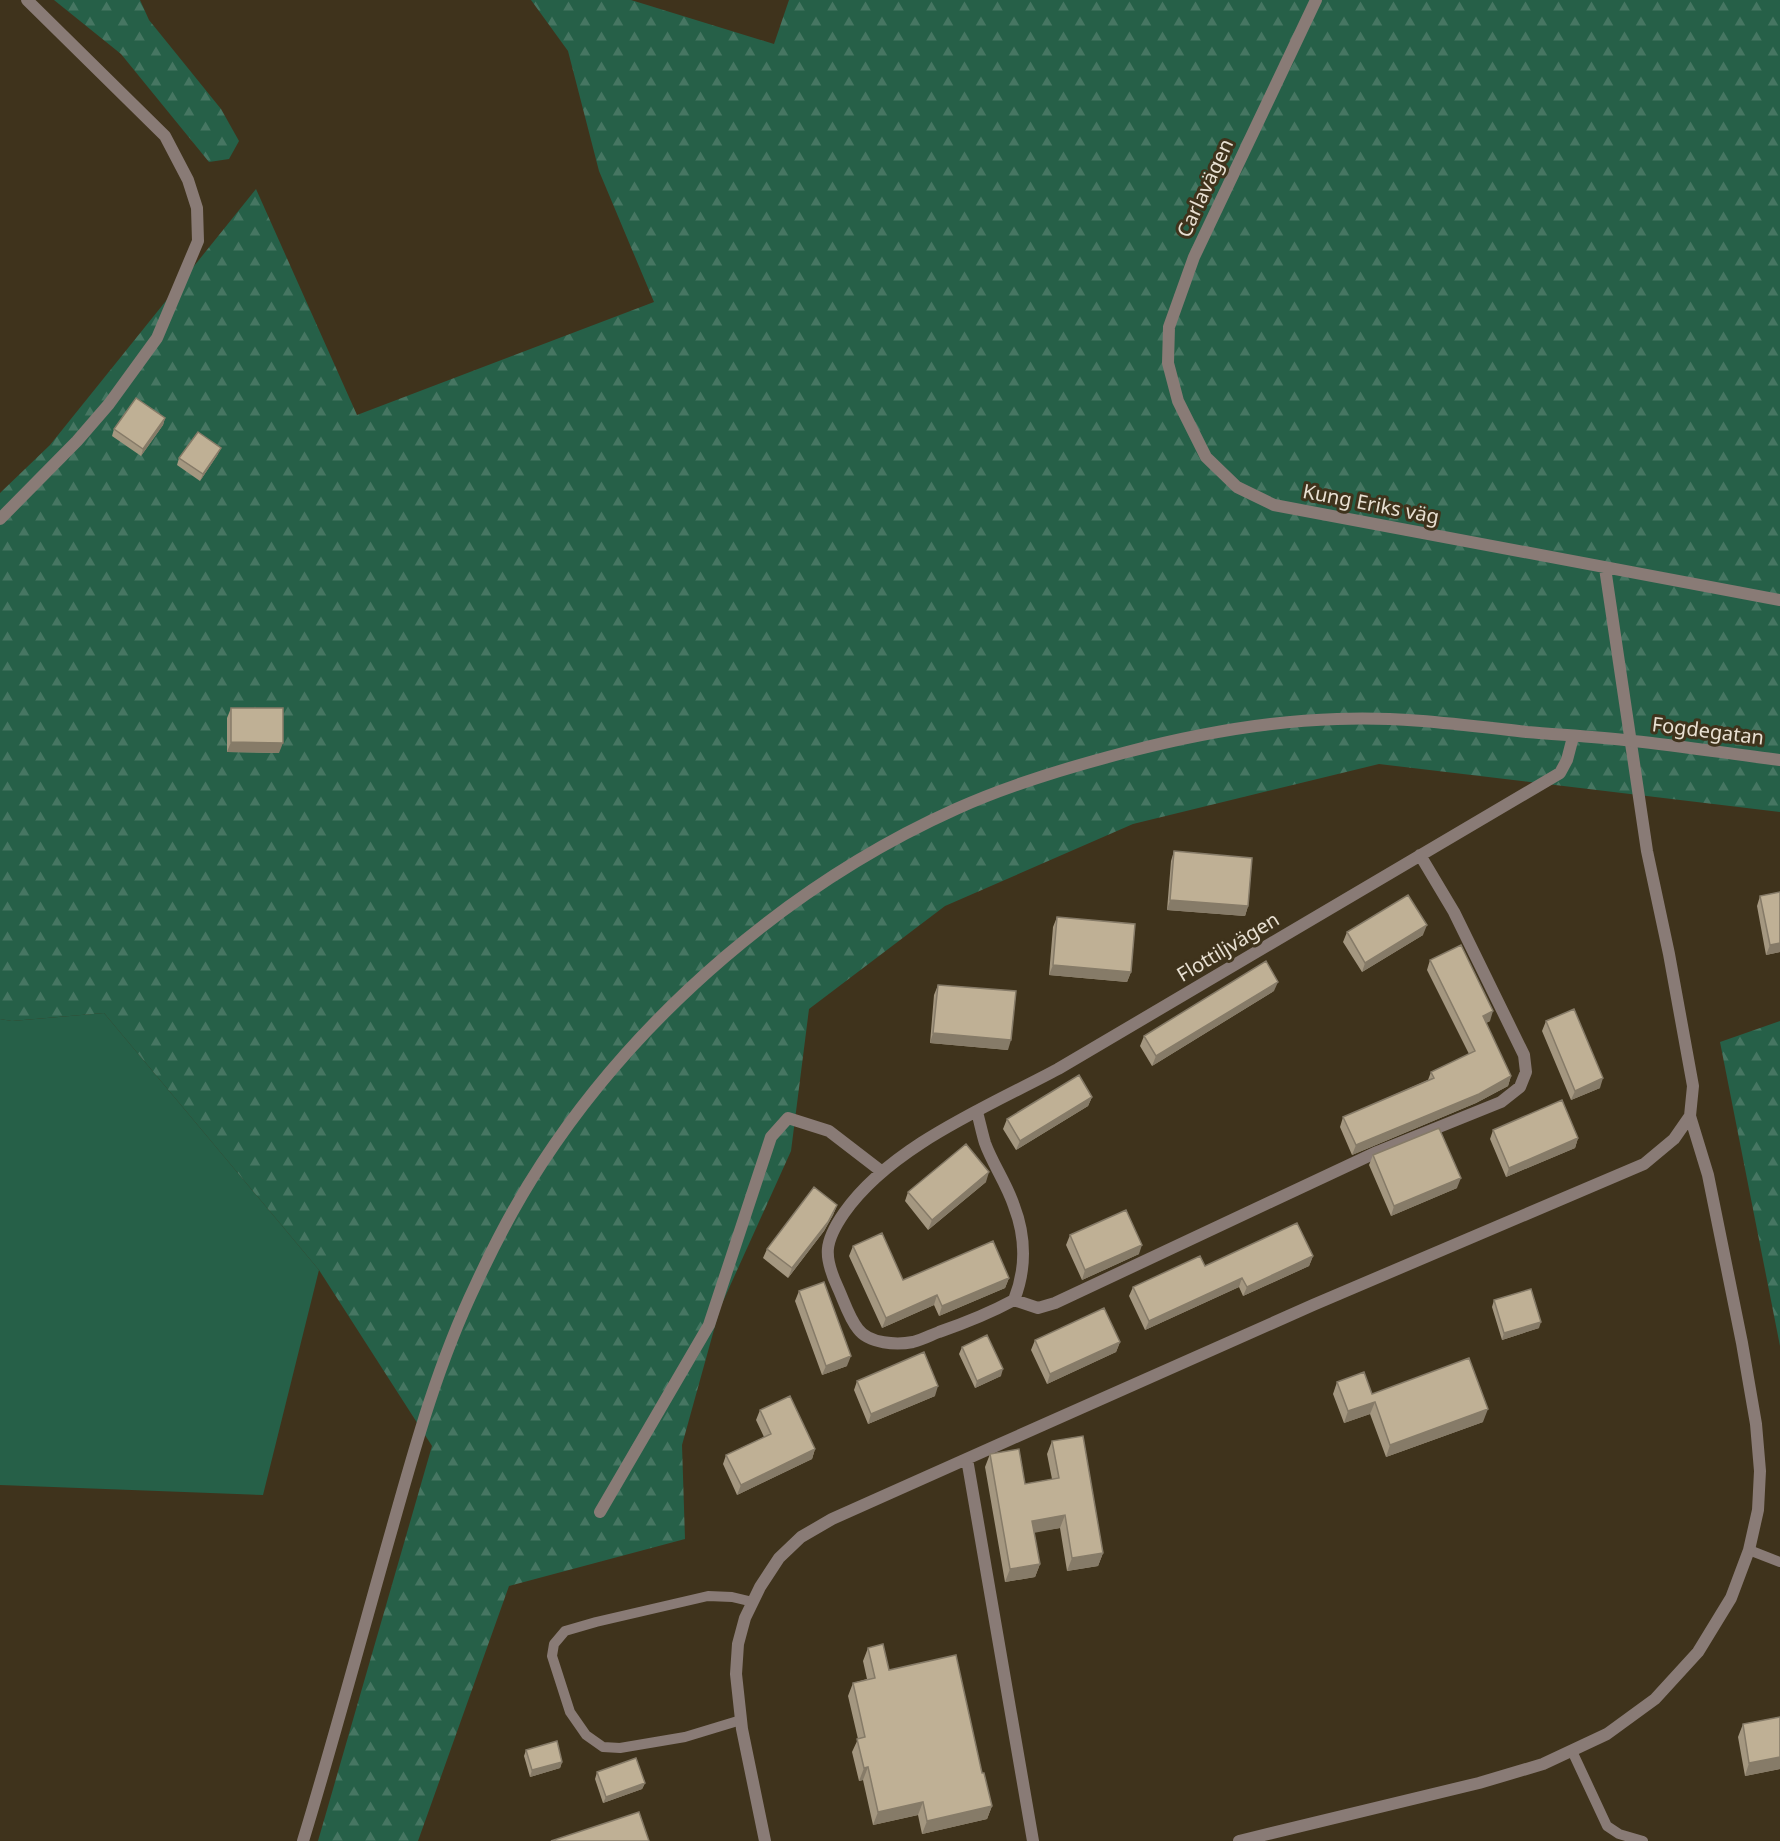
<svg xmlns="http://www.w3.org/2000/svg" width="1780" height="1841" font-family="'Noto Sans',sans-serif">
<defs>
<pattern id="forest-firs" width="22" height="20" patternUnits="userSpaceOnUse" patternTransform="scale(1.5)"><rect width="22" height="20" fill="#266048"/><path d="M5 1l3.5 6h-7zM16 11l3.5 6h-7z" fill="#467662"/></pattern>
</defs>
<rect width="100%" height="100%" fill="#3f331c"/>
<path fill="#266048" d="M 104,1013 L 319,1270 L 263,1495 L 0,1485 L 0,1019 L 12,1021 Z"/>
<path fill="url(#forest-firs)" d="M 54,0 L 140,0 L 149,20 L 221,109 L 239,141 L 229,159 L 209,162 L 121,54 Z
M 531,0 L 631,0 L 774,44 L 789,0 L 1780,0 L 1780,812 L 1379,764 L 1133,824 L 945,906 L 809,1009 L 791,1151 L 720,1308 L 682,1445 L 685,1539 L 509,1586 L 418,1841 L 318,1841 L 432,1446 L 319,1270 L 104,1013 L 12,1021 L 0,1019 L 0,493 L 50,445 L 256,189 L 357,415 L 654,302 L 599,171 L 568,51 Z
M 1780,1021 L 1780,1346 L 1720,1042 Z"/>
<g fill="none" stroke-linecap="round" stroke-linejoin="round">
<path stroke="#897b76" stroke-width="10" d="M 1749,1550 L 1780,1562
M 741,1720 L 685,1737 L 620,1748 L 603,1747 L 586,1735 L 570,1712 L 552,1656 L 554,1644 L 565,1631 L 596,1622 L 708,1596 L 732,1597 L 753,1602
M 1572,1751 L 1607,1826 L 1619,1834 L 1643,1841"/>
<path stroke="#897b76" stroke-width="12" d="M 1316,0 L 1194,257 L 1169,327 L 1168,363 L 1178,401 L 1206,457 L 1237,487 L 1274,505 L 1780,600
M 0,519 L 77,441 L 109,404 L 157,338 L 198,241 L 197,208 L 188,180 L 165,136 L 27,0
M 977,1112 C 980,1123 982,1133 985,1143 C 993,1165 1007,1184 1014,1206 C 1026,1237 1026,1270 1014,1300 C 990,1313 965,1323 939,1332 C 931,1335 922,1340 913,1342 C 897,1345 869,1344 858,1329 C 849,1318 844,1301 838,1288 C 823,1256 824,1242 844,1213 C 891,1146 987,1107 1058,1069 L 1560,773 L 1567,760 L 1573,737
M 1014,1300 L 1038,1308 L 1055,1303 L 1377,1152 L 1501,1102 L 1520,1087 L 1526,1072 L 1524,1055 L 1454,912 L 1420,855
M 967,1459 L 1033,1841
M 600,1512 L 709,1325 L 771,1137 L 788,1118 L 829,1131 L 881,1171
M 765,1841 L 742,1729 L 736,1674 L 738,1644 L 745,1618 L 760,1587 L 779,1558 L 801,1537 L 832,1519 L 1000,1444 L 1313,1305 L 1644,1164 L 1674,1139 L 1690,1116 L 1693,1086 L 1669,954 L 1647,851 L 1605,568
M 1239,1841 L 1479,1783 L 1543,1764 L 1607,1734 L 1655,1699 L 1698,1652 L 1731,1598 L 1749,1550 L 1758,1510 L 1760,1471 L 1756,1424 L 1742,1343 L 1708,1175 L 1690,1116"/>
<path stroke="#897b76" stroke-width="12" d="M 303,1841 C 335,1736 363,1630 393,1525 C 416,1443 439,1361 476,1284 C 495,1243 517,1201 542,1163 C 640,1013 793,882 956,809 C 1011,784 1069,767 1127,752 C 1196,734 1266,721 1337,719 C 1400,716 1464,725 1527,732 C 1562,735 1598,737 1633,741 C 1682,746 1731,754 1780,760"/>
</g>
<path fill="#a49780" d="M 165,418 L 163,425 L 141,456 L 112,436 L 114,429 Z
M 218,454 L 200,481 L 177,465 L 179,458 Z
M 231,708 L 279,753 L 227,752 L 227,718 Z
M 1174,851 L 1248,906 L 1245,916 L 1167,910 L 1171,861 Z
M 1760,896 L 1780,952 L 1766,955 L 1757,906 Z
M 1057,917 L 1131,972 L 1127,982 L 1049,975 L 1053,927 Z
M 1347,932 L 1423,935 L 1362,972 L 1343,942 Z
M 1430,960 L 1490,1021 L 1486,1023 L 1511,1076 L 1508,1086 L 1476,1103 L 1352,1155 L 1340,1127 L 1343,1117 L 1428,1080 L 1431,1072 L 1469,1054 L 1427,970 Z
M 938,985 L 1008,1050 L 930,1043 L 934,995 Z
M 1274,991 L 1152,1066 L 1140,1046 L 1144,1036 Z
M 1546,1021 L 1600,1088 L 1571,1100 L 1542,1031 Z
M 1092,1097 L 1088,1106 L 1016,1150 L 1003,1129 L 1007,1119 Z
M 1493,1130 L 1578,1138 L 1575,1148 L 1506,1177 L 1490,1139 Z
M 1373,1155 L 1457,1188 L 1391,1216 L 1369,1165 Z
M 986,1182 L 928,1230 L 905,1201 L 908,1192 Z
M 837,1205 L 833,1215 L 824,1231 L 788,1278 L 763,1258 L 767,1249 Z
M 1070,1235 L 1139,1254 L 1082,1280 L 1066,1245 Z
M 853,1246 L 903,1280 L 1009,1278 L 1005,1288 L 939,1316 L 934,1305 L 882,1328 L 849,1256 Z
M 1313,1256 L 1309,1266 L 1243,1296 L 1239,1287 L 1145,1330 L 1129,1296 L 1133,1287 L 1205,1266 Z
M 799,1291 L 847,1366 L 822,1375 L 795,1301 Z
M 1494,1300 L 1539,1328 L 1502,1340 L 1492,1307 Z
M 1035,1340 L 1120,1342 L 1116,1352 L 1047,1384 L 1031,1350 Z
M 962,1347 L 1001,1376 L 975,1388 L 959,1354 Z
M 857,1381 L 935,1396 L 868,1424 L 854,1390 Z
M 1337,1382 L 1372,1394 L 1483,1422 L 1386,1457 L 1370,1414 L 1344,1423 L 1333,1394 Z
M 760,1410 L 815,1449 L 812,1459 L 737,1495 L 723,1464 L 726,1455 L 764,1437 L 756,1420 Z
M 1052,1441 L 1103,1553 L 1098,1566 L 1067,1571 L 1060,1528 L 1034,1532 L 1040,1564 L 1035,1577 L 1005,1582 L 985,1467 L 990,1454 L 1025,1484 L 1052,1479 L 1047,1454 Z
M 868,1648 L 982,1773 L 992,1806 L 987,1819 L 922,1834 L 918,1815 L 873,1825 L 863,1780 L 859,1781 L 852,1752 L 858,1739 L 848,1696 L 853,1683 L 867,1679 L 863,1661 Z
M 1780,1717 L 1780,1769 L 1745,1776 L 1738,1737 L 1743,1724 Z
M 526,1750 L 562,1762 L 560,1768 L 530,1777 L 524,1756 Z
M 597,1772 L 645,1783 L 642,1789 L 603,1803 L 595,1779 Z"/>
<path fill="#867b68" d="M 165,418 L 163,425 L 141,456 L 143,449 Z
M 221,448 L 218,454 L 200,481 L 203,474 Z
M 231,742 L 283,743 L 279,753 L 227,752 Z
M 1170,900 L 1248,906 L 1245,916 L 1167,910 Z
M 1427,925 L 1423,935 L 1362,972 L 1365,963 Z
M 1780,943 L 1780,952 L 1766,955 L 1770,945 Z
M 1053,965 L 1131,972 L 1127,982 L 1049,975 Z
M 1278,982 L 1274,991 L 1152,1066 L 1156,1056 Z
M 1493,1011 L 1490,1021 L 1480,1026 L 1483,1016 Z
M 933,1033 L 1011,1040 L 1008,1050 L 930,1043 Z
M 1511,1076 L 1508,1086 L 1476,1103 L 1352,1155 L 1356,1145 Z
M 1603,1078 L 1600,1088 L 1571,1100 L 1575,1091 Z
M 1092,1097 L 1088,1106 L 1016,1150 L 1020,1141 Z
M 1578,1138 L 1575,1148 L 1506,1177 L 1509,1168 Z
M 989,1172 L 986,1182 L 928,1230 L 932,1220 Z
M 1461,1178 L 1457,1188 L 1391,1216 L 1394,1206 Z
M 837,1205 L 833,1215 L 824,1231 L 788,1278 L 792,1268 Z
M 1142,1245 L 1139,1254 L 1082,1280 L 1085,1270 Z
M 1313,1256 L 1309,1266 L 1243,1296 L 1247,1287 Z
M 1009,1278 L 1005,1288 L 939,1316 L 942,1306 Z
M 1242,1278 L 1239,1287 L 1145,1330 L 1149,1321 Z
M 937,1295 L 934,1305 L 882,1328 L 886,1318 Z
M 1541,1322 L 1539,1328 L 1502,1340 L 1504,1333 Z
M 1120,1342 L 1116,1352 L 1047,1384 L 1050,1374 Z
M 851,1356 L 847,1366 L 822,1375 L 826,1366 Z
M 1003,1369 L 1001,1376 L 975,1388 L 977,1381 Z
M 938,1386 L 935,1396 L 868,1424 L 871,1414 Z
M 1375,1402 L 1370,1414 L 1344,1423 L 1348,1411 Z
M 1488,1409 L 1483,1422 L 1386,1457 L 1390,1445 Z
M 815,1449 L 812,1459 L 737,1495 L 741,1485 Z
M 1065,1515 L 1060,1528 L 1028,1534 L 1032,1521 Z
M 1103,1553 L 1098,1566 L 1067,1571 L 1072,1558 Z
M 1040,1564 L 1035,1577 L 1005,1582 L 1010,1569 Z
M 1780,1757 L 1780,1769 L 1745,1776 L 1749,1763 Z
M 562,1762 L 560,1768 L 530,1777 L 532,1770 Z
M 868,1767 L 863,1780 L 859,1781 L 864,1768 Z
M 645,1783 L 642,1789 L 603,1803 L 606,1797 Z
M 923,1802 L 918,1815 L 873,1825 L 878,1812 Z
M 992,1806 L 987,1819 L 922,1834 L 927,1821 Z"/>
<path fill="#bfb095" stroke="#867b68" stroke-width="1.5" d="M 136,398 L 165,418 L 143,449 L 114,429 Z
M 198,432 L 221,448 L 203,474 L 179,458 Z
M 231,708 L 283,708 L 283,743 L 231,742 Z
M 1174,851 L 1252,858 L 1248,906 L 1170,900 Z
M 1780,892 L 1780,943 L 1770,945 L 1760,896 Z
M 1408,895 L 1427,925 L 1365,963 L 1347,932 Z
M 1057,917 L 1135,924 L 1131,972 L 1053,965 Z
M 1461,945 L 1493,1011 L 1483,1016 L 1511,1076 L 1479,1094 L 1356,1145 L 1343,1117 L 1434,1078 L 1431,1072 L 1475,1051 L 1430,960 Z
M 1266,961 L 1278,982 L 1156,1056 L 1144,1036 Z
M 938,985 L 1016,991 L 1011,1040 L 933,1033 Z
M 1574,1009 L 1603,1078 L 1575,1091 L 1546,1021 Z
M 1079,1075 L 1092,1097 L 1020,1141 L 1007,1119 Z
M 1562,1100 L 1578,1138 L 1509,1168 L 1493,1130 Z
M 1439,1128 L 1461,1178 L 1394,1206 L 1373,1155 Z
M 966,1144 L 989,1172 L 932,1220 L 908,1192 Z
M 814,1187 L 837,1205 L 828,1222 L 792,1268 L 767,1249 Z
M 1126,1210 L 1142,1245 L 1085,1270 L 1070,1235 Z
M 1297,1223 L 1313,1256 L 1247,1287 L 1242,1278 L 1149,1321 L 1133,1287 L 1200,1256 L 1205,1266 Z
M 882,1233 L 903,1280 L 993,1241 L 1009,1278 L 942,1306 L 937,1295 L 886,1318 L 853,1246 Z
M 824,1282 L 851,1356 L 826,1366 L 799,1291 Z
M 1531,1289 L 1541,1322 L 1504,1333 L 1494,1300 Z
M 1104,1308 L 1120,1342 L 1050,1374 L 1035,1340 Z
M 987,1335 L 1003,1369 L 977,1381 L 962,1347 Z
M 924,1352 L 938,1386 L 871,1414 L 857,1381 Z
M 1469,1358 L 1488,1409 L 1390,1445 L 1375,1402 L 1348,1411 L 1337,1382 L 1364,1372 L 1372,1394 Z
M 790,1396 L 815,1449 L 741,1485 L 726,1455 L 771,1434 L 760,1410 Z
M 1083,1436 L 1103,1553 L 1072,1558 L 1065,1515 L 1032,1521 L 1040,1564 L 1010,1569 L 990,1454 L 1019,1449 L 1025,1484 L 1059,1478 L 1052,1441 Z
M 883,1644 L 889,1670 L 956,1655 L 982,1773 L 984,1773 L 992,1806 L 927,1821 L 923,1802 L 878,1812 L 868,1767 L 864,1768 L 857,1739 L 865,1737 L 853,1683 L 875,1678 L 868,1648 Z
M 1780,1717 L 1780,1757 L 1749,1763 L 1743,1724 Z
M 557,1741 L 562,1762 L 532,1770 L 526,1750 Z
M 636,1758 L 645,1783 L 606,1797 L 597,1772 Z
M 639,1812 L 649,1841 L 551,1841 Z"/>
<g text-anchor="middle" stroke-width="6" stroke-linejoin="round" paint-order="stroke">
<g font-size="20" fill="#e8e0d2" stroke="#3f331c">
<text transform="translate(1205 188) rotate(-65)" y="7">Carlavägen</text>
<text transform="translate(1371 504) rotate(11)" y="7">Kung Eriks väg</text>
<text transform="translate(1708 731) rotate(7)" y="7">Fogdegatan</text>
<text transform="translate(1228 947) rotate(-31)" y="7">Flottiljvägen</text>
</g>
</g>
</svg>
